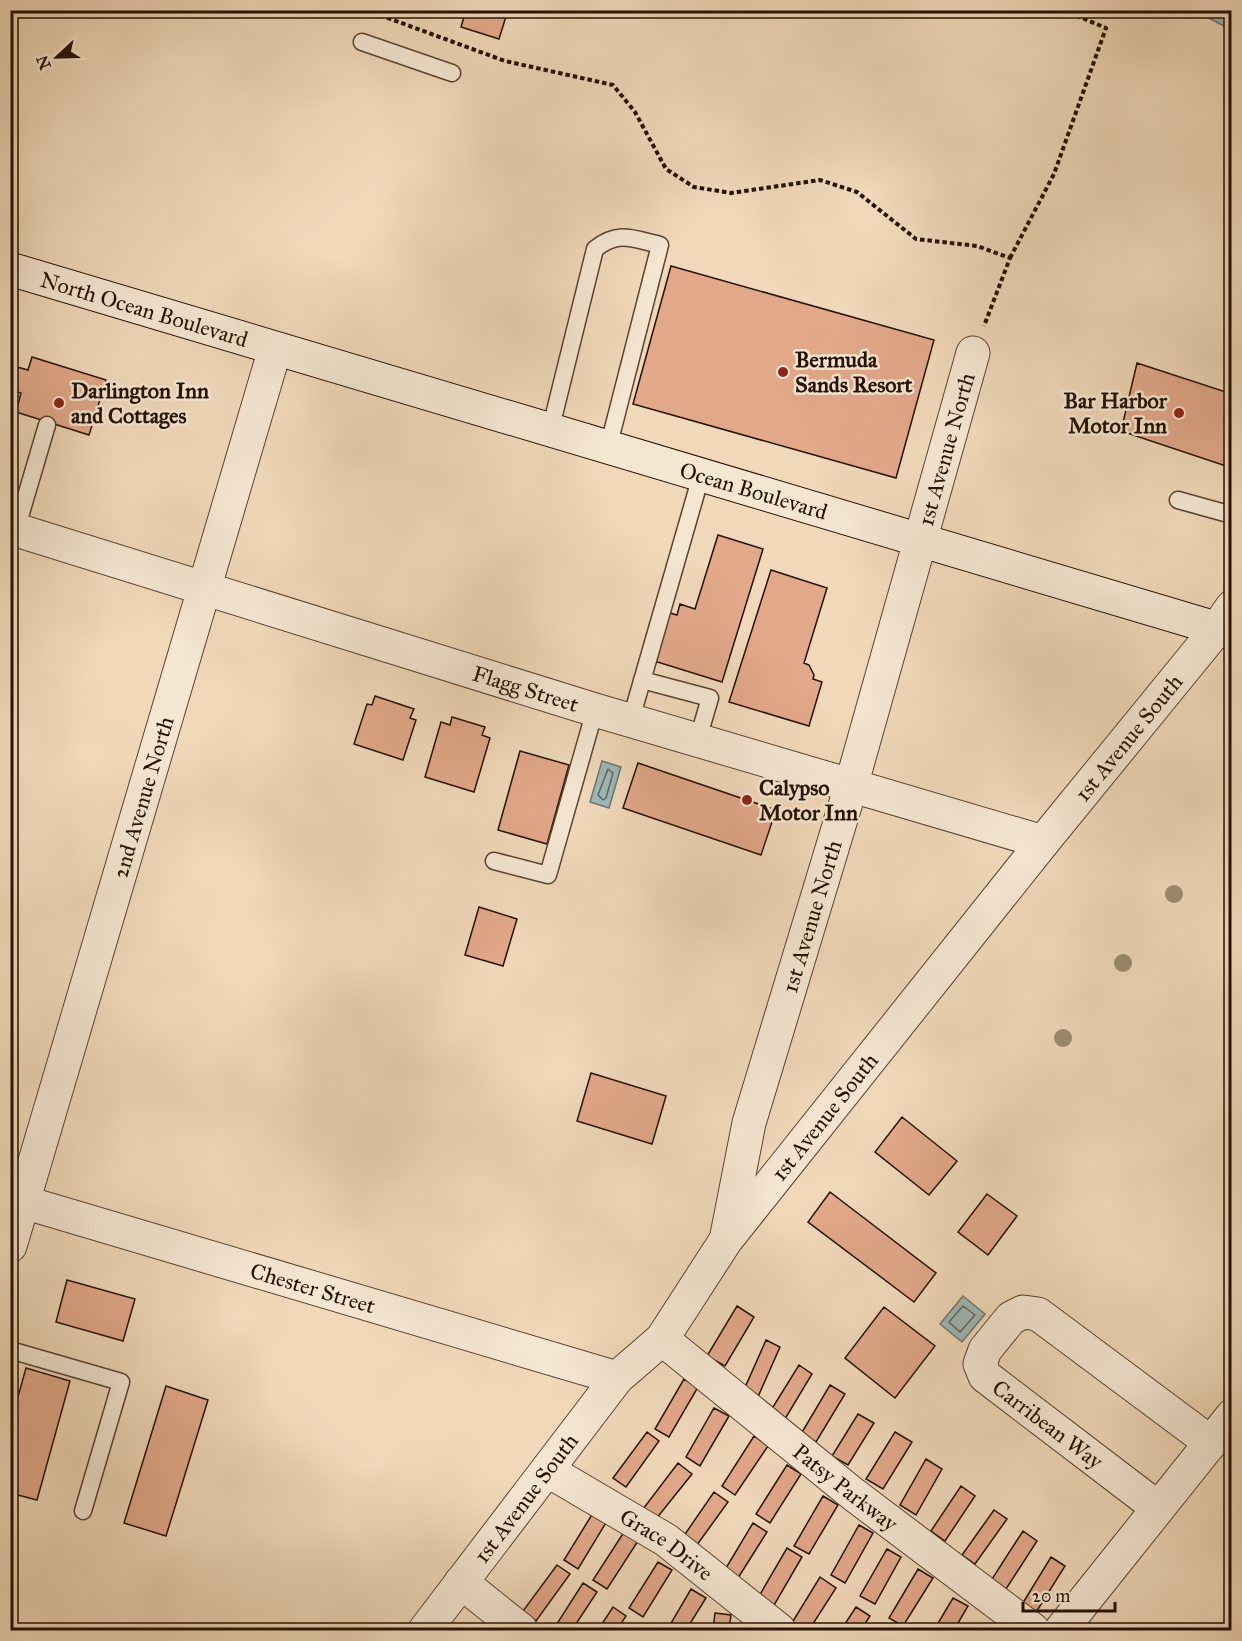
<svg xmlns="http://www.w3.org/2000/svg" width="1242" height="1641" font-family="'IM FELL Great Primer',serif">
<rect width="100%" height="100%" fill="#f0d8b9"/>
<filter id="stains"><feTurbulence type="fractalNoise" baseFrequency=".00333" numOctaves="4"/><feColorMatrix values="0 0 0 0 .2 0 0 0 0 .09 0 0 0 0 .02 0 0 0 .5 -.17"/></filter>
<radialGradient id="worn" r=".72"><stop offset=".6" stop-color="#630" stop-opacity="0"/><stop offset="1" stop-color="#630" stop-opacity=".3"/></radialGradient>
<path fill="#9db8b8" stroke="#6d756e" stroke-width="1.5" d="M 1196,11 L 1231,11 L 1231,30 Z
M 602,761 L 621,767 L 609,808 L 590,802 Z
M 963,1296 L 985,1314 L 962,1342 L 940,1324 Z"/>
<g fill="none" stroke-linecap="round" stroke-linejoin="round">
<path stroke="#60645c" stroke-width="1.5" d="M 608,769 L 613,773 L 606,798 L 603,800 L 598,795 Z
M 963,1306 L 975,1315 L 960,1332 L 949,1322 Z"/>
</g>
<path fill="#e1a889" stroke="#241100" stroke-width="1.5" d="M 466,10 L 508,10 L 499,39 L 461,27 Z
M 671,266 L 934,340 L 896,478 L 633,404 Z
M 32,357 L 106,380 L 89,435 L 16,412 L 21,393 L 10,390 L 10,386 L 17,367 L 28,370 Z
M 1137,363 L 1232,394 L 1232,468 L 1121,431 Z
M 718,535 L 763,549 L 722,682 L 651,660 L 666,612 L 677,615 L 680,604 L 695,609 Z
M 771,570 L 827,588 L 804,663 L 809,665 L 814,675 L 813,679 L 822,682 L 809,726 L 729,702 Z
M 375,696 L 414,709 L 410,718 L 416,720 L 403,760 L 354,744 L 367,704 L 372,705 Z
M 452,717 L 485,727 L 482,735 L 490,738 L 474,792 L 425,777 L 441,722 L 450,725 Z
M 520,751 L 569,765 L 547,844 L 498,830 Z
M 638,763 L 776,810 L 761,855 L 623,808 Z
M 479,907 L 517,919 L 503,966 L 465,955 Z
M 591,1073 L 666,1096 L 652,1144 L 577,1121 Z
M 902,1117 L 957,1161 L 929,1195 L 875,1152 Z
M 830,1192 L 936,1273 L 914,1302 L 808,1222 Z
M 987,1194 L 1017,1216 L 988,1255 L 958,1232 Z
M 67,1280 L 135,1299 L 123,1341 L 56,1322 Z
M 737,1306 L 754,1317 L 725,1366 L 707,1356 Z
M 884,1307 L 935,1346 L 895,1398 L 845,1358 Z
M 766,1340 L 780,1347 L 757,1399 L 743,1392 Z
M 799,1365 L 812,1374 L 782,1424 L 768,1415 Z
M 26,1368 L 70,1381 L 37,1500 L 10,1493 L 10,1425 Z
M 684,1379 L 698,1387 L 669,1437 L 655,1429 Z
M 830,1385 L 845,1394 L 816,1442 L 801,1434 Z
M 166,1386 L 208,1400 L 166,1536 L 124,1523 Z
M 714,1408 L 729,1416 L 700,1466 L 686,1457 Z
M 858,1414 L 874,1423 L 848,1465 L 832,1456 Z
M 647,1432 L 659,1441 L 626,1487 L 613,1478 Z
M 895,1432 L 912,1442 L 883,1489 L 866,1479 Z
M 754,1436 L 768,1446 L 735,1495 L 722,1486 Z
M 926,1459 L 942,1469 L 916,1515 L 900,1505 Z
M 678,1463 L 692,1474 L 656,1519 L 643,1509 Z
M 787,1465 L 801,1474 L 770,1523 L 756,1514 Z
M 961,1486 L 975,1496 L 945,1541 L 931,1531 Z
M 714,1492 L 728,1502 L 694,1549 L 681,1540 Z
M 823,1496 L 838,1505 L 809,1554 L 794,1546 Z
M 994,1510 L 1007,1519 L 975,1564 L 962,1555 Z
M 593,1513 L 607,1521 L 578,1569 L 564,1560 Z
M 753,1523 L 767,1532 L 733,1586 L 720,1578 Z
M 859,1525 L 873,1533 L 845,1583 L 831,1575 Z
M 1023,1531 L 1037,1541 L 1006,1589 L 992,1579 Z
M 624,1532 L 638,1541 L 607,1589 L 593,1580 Z
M 787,1548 L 802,1557 L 773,1607 L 758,1598 Z
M 887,1549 L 901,1557 L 875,1604 L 860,1596 Z
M 1051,1557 L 1065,1566 L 1035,1614 L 1021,1606 Z
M 658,1562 L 672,1570 L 643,1617 L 629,1608 Z
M 557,1565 L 570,1574 L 536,1621 L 523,1611 Z
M 918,1569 L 933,1578 L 903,1626 L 889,1618 Z
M 820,1577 L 836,1588 L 809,1630 L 797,1630 L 790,1626 Z
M 583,1583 L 597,1592 L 572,1630 L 553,1630 Z
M 691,1589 L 706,1598 L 686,1630 L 667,1630 Z
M 953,1598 L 968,1606 L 954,1630 L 934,1630 Z
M 613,1607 L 626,1616 L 617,1630 L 598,1630 Z
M 856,1607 L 870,1616 L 861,1630 L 841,1630 Z
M 715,1613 L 731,1615 L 729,1630 L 713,1630 Z"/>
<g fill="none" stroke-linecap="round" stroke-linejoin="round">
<defs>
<path id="lane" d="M 362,42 L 452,73
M 550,431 L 595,249 C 619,230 633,239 660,245 L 608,448
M 1178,500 L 1232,515
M 16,530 L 47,425
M 642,680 L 710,698 L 698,739
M 631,719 L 701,476
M 494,861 L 548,875 L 595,710
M 10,1350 L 121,1382 L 83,1511"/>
<g id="street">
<path id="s1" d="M 10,528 L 595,710 L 1043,842"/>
<path id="s2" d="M 10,1198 L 617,1378"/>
<path id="s3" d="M 727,1235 L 749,1123 L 851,786 L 973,353"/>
<path id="s4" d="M 10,1246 L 275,349"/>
<path id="s5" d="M 662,1339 L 853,1494 L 1033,1630"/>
<path id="s6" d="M 547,1470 L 666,1540 L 779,1630"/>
<path d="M 1158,1508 L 985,1376 L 980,1364 L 985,1350 L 1011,1318 L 1023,1312 L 1038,1314 L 1211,1443"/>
<path d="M 461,1582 L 521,1630"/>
<path id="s7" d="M 425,1630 L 617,1378 L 662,1339 L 726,1240 L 1043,842 L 1216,630 L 1232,607"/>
<path d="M 1061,1630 L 1232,1416"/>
</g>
<g id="secondary">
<path id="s8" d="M 10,269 L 1232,633"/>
</g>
</defs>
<use href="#lane" stroke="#57432e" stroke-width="19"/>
<use href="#street" stroke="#57432e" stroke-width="35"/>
<use href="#secondary" stroke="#241100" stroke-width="35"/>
<path stroke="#241100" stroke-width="4" stroke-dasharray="4.5 3" stroke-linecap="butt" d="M 366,10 L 505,61 L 613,85 L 635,112 L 666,169 L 694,187 L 731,193 L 820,180 L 857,192 L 916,239 L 977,246 L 1010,258 L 984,326
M 1010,258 L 1054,174 L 1106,28 L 1063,10"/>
<use href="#lane" stroke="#f5e6d2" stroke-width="16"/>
<use href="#street" stroke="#f5e6d2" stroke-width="33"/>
<use href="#secondary" stroke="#f5e6d2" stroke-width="33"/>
</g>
<g fill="#9c8c6f">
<circle cx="1174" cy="894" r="9"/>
<circle cx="1123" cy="963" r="9"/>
<circle cx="1063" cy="1038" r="9"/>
</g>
<g fill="#8f2418" stroke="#f5e6d2" stroke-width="2">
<circle cx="783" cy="372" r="6"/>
<circle cx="59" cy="403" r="6"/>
<circle cx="1179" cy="413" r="6"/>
<circle cx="747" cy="800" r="6"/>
</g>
<g text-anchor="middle" stroke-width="5" stroke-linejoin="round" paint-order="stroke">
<g font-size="22" fill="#241100" stroke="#f5e6d2">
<text dy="8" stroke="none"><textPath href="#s8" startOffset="140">North Ocean Boulevard</textPath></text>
<text dy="8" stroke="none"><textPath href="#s3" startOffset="816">1st Avenue North</textPath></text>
<text dy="8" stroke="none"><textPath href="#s8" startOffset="776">Ocean Boulevard</textPath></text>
<text dy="8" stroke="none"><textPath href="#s1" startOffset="540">Flagg Street</textPath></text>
<text dy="8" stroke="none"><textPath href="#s7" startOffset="1138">1st Avenue South</textPath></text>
<text dy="8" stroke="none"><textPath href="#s4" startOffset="468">2nd Avenue North</textPath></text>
<text dy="8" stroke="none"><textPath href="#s3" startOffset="330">1st Avenue North</textPath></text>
<text dy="8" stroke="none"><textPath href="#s7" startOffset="652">1st Avenue South</textPath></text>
<text dy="8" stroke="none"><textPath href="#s2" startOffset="316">Chester Street</textPath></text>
<text transform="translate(1048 1424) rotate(37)" y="8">Carribean Way</text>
<text dy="8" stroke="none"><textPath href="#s5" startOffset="236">Patsy Parkway</textPath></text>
<text dy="8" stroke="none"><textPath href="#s7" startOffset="166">1st Avenue South</textPath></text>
<text dy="8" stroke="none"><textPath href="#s6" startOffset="141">Grace Drive</textPath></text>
</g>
<g font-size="22" font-weight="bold" fill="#241100" stroke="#f5e6d2" text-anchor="start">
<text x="795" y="367">Bermuda<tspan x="795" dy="25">Sands Resort</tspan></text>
<text x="71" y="398">Darlington Inn<tspan x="71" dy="25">and Cottages</tspan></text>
<text x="1167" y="408" text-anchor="end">Bar Harbor<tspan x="1167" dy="25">Motor Inn</tspan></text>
<text x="759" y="795">Calypso<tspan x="759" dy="25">Motor Inn</tspan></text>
</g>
</g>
<rect width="1242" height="1641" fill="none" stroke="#f0d8b9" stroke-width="36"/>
<rect x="12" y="12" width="1218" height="1617" fill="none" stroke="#241100" stroke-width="3"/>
<rect x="18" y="18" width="1206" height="1605" fill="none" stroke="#241100" stroke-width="1.5"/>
<g transform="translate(57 57) rotate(248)" stroke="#f5e6d2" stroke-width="4.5" paint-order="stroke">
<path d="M0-4.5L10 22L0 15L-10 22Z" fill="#241100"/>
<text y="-9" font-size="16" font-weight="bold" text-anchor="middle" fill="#241100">N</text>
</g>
<path d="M1023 1602v9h92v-9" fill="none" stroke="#241100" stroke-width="3"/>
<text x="1032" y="1602" font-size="18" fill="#241100" stroke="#f5e6d2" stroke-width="4.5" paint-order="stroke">20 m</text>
<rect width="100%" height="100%" filter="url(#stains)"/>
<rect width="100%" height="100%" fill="url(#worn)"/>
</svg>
